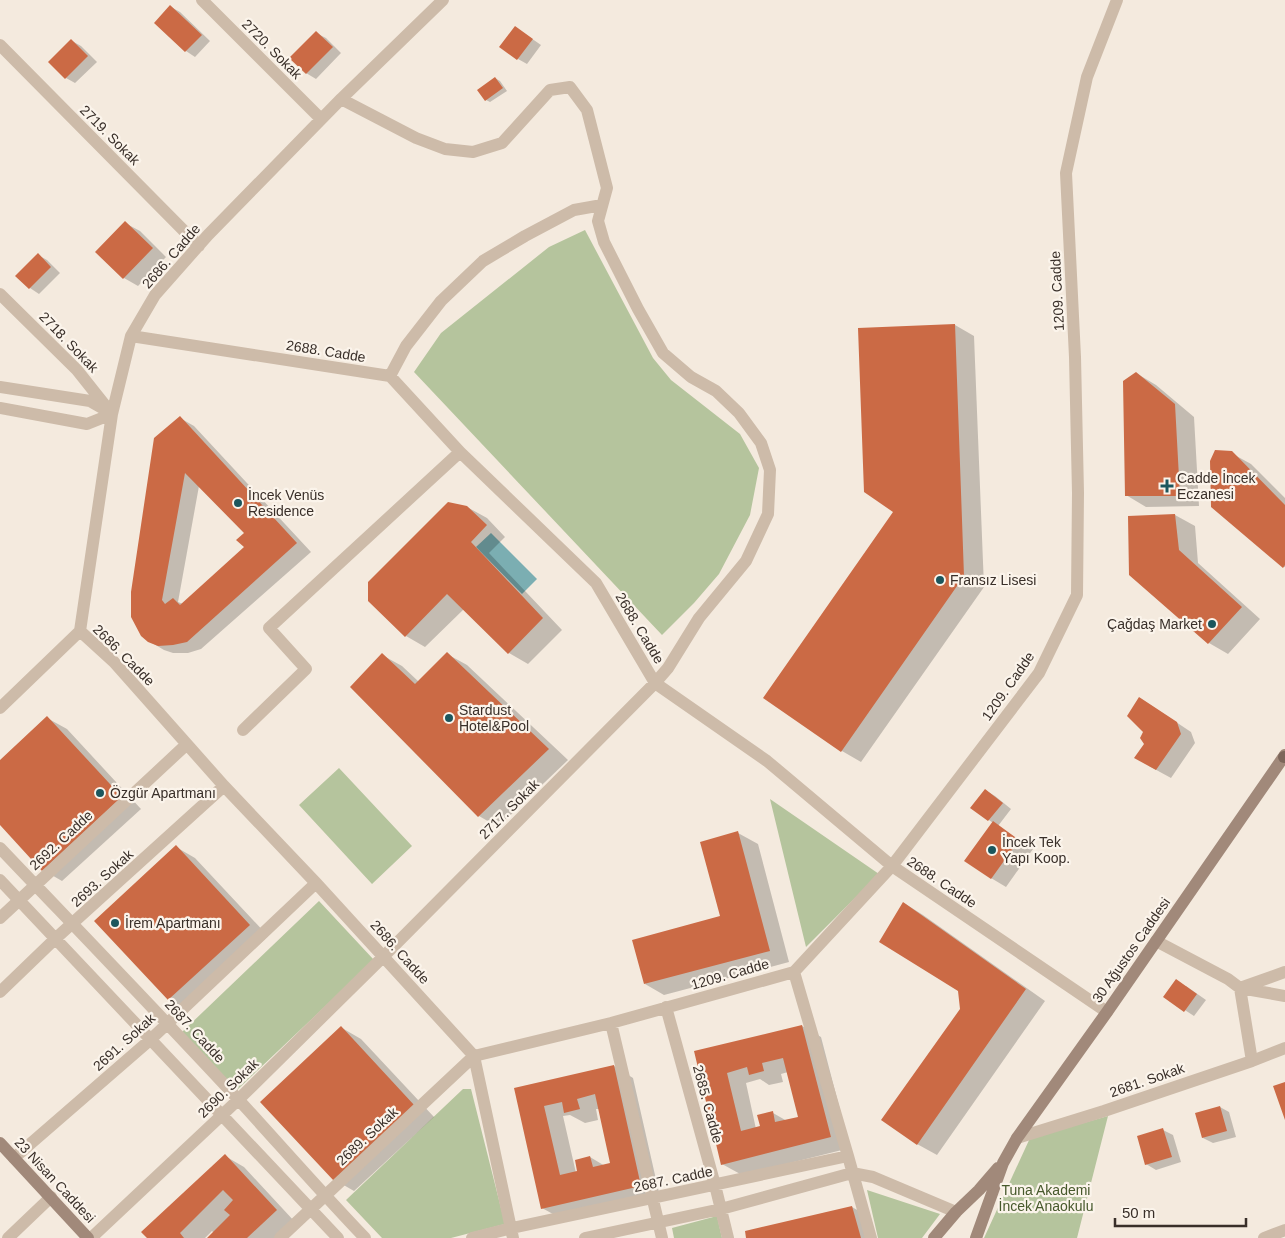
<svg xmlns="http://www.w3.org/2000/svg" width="1285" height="1238" font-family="Arial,sans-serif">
<rect width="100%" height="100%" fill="#f4eade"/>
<path fill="#b5c49d" d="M 585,230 L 653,358 L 671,380 L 740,434 L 759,468 L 750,515 L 719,574 L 694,603 L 662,635 L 414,372 L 441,333 L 549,247 Z
M 339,768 L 412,846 L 372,884 L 299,805 Z
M 770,799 L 879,874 L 806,947 Z
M 319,901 L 374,960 L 237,1090 L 181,1033 Z
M 463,1089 L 471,1089 L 505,1224 L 451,1238 L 382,1238 L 346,1200 Z
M 1108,1116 L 1077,1238 L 984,1238 L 1030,1138 Z
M 867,1190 L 940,1214 L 922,1238 L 878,1238 Z
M 717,1216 L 722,1238 L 674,1238 L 672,1228 Z"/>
<path fill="#7baeb2" d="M 491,533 L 537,579 L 522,594 L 476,547 Z"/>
<path fill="#0003" fill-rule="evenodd" d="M 171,7 L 180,12 L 210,41 L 195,57 L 186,51 L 156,23 Z
M 515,27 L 541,45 L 527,64 L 518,59 Z
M 316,33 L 326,38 L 341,53 L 316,79 L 306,73 Z
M 72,41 L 81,46 L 97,62 L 75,83 L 66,78 Z
M 495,78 L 500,81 L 507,91 L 490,102 L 486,100 Z
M 125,223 L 140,231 L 166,257 L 138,286 L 124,278 Z
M 38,255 L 47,260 L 60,273 L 39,294 L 30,288 L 17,276 Z
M 955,325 L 974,336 L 984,587 L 861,762 L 842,751 L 765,697 L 895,512 Z
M 1136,373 L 1156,385 L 1194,417 L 1199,506 L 1146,507 L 1126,495 Z
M 180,418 L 194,426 L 311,552 L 201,649 L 188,653 L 173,653 L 164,650 L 149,641 ZM 199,486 L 246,533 L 246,547 L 183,604 L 178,602 Z
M 1231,453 L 1251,464 L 1285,498 L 1285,567 L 1284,567 Z
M 467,507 L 487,518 L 505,537 L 489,553 L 562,630 L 528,664 L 509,653 L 464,609 L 425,647 L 406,636 Z
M 1175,515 L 1195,526 L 1198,563 L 1260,619 L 1228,654 L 1209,643 L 1130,517 Z
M 447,654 L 467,665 L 568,760 L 498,827 L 479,816 L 382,655 L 402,666 L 419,682 Z
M 1140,698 L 1191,732 L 1195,743 L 1171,778 L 1149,766 L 1145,744 Z
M 47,718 L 67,729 L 141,809 L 62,881 L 43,870 L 0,824 L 0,761 Z
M 985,790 L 995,796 L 1011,809 L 998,826 L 1033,849 L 1006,887 L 991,878 L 993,823 L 989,820 Z
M 738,833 L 758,844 L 789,962 L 664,995 L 645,984 L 722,917 Z
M 176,847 L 195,858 L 268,936 L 188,1010 L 169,999 L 96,921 Z
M 904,903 L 923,915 L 1045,1001 L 937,1155 L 917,1144 L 962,1010 L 959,990 Z
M 1186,986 L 1206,1000 L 1194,1016 L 1165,997 Z
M 802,1026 L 821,1037 L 850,1148 L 742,1175 L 722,1164 L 695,1052 ZM 788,1072 L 799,1118 L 787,1121 L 773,1113 L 761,1127 L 756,1129 L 746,1083 L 760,1079 L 769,1085 L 783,1082 L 781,1074 Z
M 342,1028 L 361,1039 L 434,1117 L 354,1191 L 335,1180 Z
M 614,1066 L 633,1078 L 660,1197 L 562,1219 L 542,1208 L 516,1089 ZM 596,1109 L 600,1109 L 612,1164 L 605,1166 L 590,1157 L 576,1173 L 563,1116 L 570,1115 L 585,1123 L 598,1120 Z
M 1220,1107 L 1229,1112 L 1236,1137 L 1213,1143 L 1203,1138 Z
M 1163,1130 L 1173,1135 L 1181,1162 L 1156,1170 L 1146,1164 Z
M 225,1156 L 244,1167 L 295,1222 L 278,1238 L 209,1238 L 214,1233 L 212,1231 L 205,1238 L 148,1238 Z
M 852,1207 L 871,1218 L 876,1238 L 748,1238 Z"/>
<path fill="#cb6a45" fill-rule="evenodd" d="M 170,5 L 202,35 L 185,52 L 154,23 Z
M 515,26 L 533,39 L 517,60 L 499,47 Z
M 316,31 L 333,47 L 306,74 L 289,58 Z
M 71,39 L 88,56 L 65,79 L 48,62 Z
M 495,77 L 503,88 L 485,101 L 477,90 Z
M 125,221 L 153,248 L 123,279 L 95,252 Z
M 38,253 L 51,267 L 29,289 L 15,276 Z
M 955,324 L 964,576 L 841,752 L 763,698 L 893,512 L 864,492 L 858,328 Z
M 1136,372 L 1175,404 L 1180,496 L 1125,496 L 1123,381 Z
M 180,416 L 297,543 L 187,642 L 173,645 L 158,646 L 148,642 L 141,636 L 131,617 L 131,592 L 154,438 ZM 185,473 L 244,533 L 236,540 L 244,547 L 180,605 L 173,598 L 165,604 L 162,600 Z
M 1215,450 L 1232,451 L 1285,505 L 1285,565 L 1283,568 L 1211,507 L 1210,461 Z
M 448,502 L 467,506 L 487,525 L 471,542 L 543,618 L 508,654 L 447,594 L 405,637 L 368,601 L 368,582 Z
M 1175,514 L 1179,550 L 1242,607 L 1208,644 L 1129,575 L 1128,516 Z
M 447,652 L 549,749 L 478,817 L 350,687 L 382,653 L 415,684 Z
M 1139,697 L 1177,722 L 1181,734 L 1156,770 L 1134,758 L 1144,744 L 1140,738 L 1143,732 L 1127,716 Z
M 47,716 L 122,797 L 42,871 L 0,825 L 0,760 Z
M 985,789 L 1003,803 L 988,821 L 970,808 Z
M 993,821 L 1019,840 L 991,879 L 964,861 Z
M 738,831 L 770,951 L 644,984 L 632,940 L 720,916 L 700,842 Z
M 176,845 L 250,925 L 168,1000 L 94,921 Z
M 903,902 L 1026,989 L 917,1145 L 881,1120 L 960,1009 L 958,991 L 879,942 Z
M 1176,979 L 1197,994 L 1184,1012 L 1163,997 Z
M 802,1025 L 831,1137 L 721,1165 L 694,1051 ZM 783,1058 L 798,1117 L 775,1122 L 773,1111 L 757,1115 L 760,1126 L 741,1131 L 727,1073 L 747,1067 L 749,1075 L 764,1071 L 762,1063 Z
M 341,1026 L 415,1106 L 334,1181 L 260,1102 Z
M 614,1065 L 641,1186 L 541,1209 L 514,1088 ZM 595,1094 L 610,1163 L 593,1167 L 590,1156 L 575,1160 L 577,1171 L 560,1175 L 544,1106 L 562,1102 L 564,1113 L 580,1109 L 577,1099 Z
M 1285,1082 L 1285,1120 L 1273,1086 Z
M 1220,1106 L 1227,1131 L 1202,1138 L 1195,1113 Z
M 1163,1128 L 1172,1157 L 1145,1165 L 1137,1136 Z
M 225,1154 L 277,1210 L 247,1238 L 207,1238 L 230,1215 L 224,1210 L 233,1200 L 223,1190 L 180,1233 L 184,1238 L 147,1238 L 141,1232 Z
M 852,1206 L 861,1238 L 746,1238 L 745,1231 Z"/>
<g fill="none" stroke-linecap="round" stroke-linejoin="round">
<path stroke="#cdbba9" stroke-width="12" d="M 202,0 L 321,119
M 443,0 L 341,99 L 208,235 L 155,295 L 131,336 L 112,414 L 80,631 L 114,662 L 224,786 L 316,883 L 474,1056 L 513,1238
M 0,45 L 199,246
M 0,294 L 77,370 L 112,414
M 131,336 L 390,376 L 460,452 L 596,583 L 655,683 L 767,761 L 892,866 L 1107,1012
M 390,376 L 406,346 L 441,301 L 483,261 L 525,236 L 574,210 L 602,205
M 0,387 L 90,401 L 104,409
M 0,408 L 87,424 L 112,414
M 0,708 L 80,631
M 243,730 L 306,669 L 269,628 L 460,452
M 0,848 C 79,931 159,1014 237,1098 C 280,1145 321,1192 365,1238
M 0,880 L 338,1238
M 0,918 L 187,744
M 1156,941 L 1228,979 L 1240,988 L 1285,972
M 794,972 L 848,1156 L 871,1238
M 0,992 L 55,939 L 224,786
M 666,1007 L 715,1185 L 728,1238
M 611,1023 L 662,1238
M 1252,1061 L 1240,988 L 1285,996
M 1017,1138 L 1104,1111 L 1252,1061 L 1285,1048
M 14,1158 L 150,1040 L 316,883
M 8,1238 L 51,1197
M 91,1238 L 238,1100 L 383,957 L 655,683 L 668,668 L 699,618 L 746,561 L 768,514 L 770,470 L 761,443 L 739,413 L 716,391 L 691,377 L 663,353 L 638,309 L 604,242 L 598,221 L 607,188 L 587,110 L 570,87 L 550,90 L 502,143 L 473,152 L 445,149 L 416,138 L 341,99
M 280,1238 L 474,1056 L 611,1023 L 794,972 L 892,866 L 1039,673 L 1077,595 L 1078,493 L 1075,357 L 1066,173 L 1087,77 L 1117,0
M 472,1238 L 512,1228 L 848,1156
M 585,1238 L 721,1209 L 852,1173 L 873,1177 L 956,1212
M 1264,1238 L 1285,1230"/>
<path stroke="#a1897a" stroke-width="12" d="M 0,1143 L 88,1238
M 934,1238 L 956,1212 L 979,1190 L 998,1168
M 976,1238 L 1003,1163 L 1017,1138 L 1107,1012 L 1285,755"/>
<path stroke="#7c665a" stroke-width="12" d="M 1284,757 L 1285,757"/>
</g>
<g fill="#1c565d" stroke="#fbf4eb" stroke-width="2">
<path d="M1164.5 478.5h5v5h5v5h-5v5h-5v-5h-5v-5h5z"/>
<circle cx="238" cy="503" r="5"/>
<circle cx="940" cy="580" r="5"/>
<circle cx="1212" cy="624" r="5"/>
<circle cx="449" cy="718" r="5"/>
<circle cx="100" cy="793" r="5"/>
<circle cx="992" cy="850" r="5"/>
<circle cx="115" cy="923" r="5"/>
</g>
<g text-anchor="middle" stroke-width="4.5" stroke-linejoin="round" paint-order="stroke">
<g font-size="14" fill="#392f29" stroke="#fbf4eb">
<text transform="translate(272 49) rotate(45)" y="5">2720. Sokak</text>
<text transform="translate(110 135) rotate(45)" y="5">2719. Sokak</text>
<text transform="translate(171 256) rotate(-49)" y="5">2686. Cadde</text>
<text transform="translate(1057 291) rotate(-93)" y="5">1209. Cadde</text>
<text transform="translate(69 342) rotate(46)" y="5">2718. Sokak</text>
<text transform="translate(326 351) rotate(9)" y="5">2688. Cadde</text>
<text transform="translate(640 628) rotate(59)" y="5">2688. Cadde</text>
<text transform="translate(124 655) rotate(45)" y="5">2686. Cadde</text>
<text transform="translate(1008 686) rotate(-55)" y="5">1209. Cadde</text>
<text transform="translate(509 809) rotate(-45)" y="5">2717. Sokak</text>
<text transform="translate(61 840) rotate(-43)" y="5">2692. Cadde</text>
<text transform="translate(102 878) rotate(-42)" y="5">2693. Sokak</text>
<text transform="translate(942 882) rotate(34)" y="5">2688. Cadde</text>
<text transform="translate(1131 950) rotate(-55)" y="5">30 Ağustos Caddesi</text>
<text transform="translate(400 952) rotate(48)" y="5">2686. Cadde</text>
<text transform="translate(730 974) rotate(-16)" y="5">1209. Cadde</text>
<text transform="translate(195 1031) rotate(47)" y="5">2687. Cadde</text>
<text transform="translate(124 1042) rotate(-42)" y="5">2691. Sokak</text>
<text transform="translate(1147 1080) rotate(-19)" y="5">2681. Sokak</text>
<text transform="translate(228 1088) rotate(-44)" y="5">2690. Sokak</text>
<text transform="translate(708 1104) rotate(75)" y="5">2685. Cadde</text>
<text transform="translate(367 1136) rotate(-43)" y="5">2689. Sokak</text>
<text transform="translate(673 1179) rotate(-12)" y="5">2687. Cadde</text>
<text transform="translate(55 1180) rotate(47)" y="5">23 Nisan Caddesi</text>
</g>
<g font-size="14" fill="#392f29" stroke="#fbf4eb" text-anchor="start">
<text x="1177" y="483">Cadde İncek<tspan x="1177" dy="16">Eczanesi</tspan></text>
<text x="248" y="500">İncek Venüs<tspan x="248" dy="16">Residence</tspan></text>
<text x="950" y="585">Fransız Lisesi</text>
<text x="1202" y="629" text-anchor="end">Çağdaş Market</text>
<text x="459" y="715">Stardust<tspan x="459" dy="16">Hotel&amp;Pool</tspan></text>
<text x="110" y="798">Özgür Apartmanı</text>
<text x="1002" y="847">İncek Tek<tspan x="1002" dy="16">Yapı Koop.</tspan></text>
<text x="125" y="928">İrem Apartmanı</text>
</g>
<g font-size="14" fill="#47592c" stroke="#fbf4eb">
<text x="1046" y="1195">Tuna Akademi<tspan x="1046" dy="16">İncek Anaokulu</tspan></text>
</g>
</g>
<path d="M1115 1218v8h131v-8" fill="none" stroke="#392f29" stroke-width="2.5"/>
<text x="1122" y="1218" font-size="15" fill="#392f29" stroke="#fbf4eb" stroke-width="4" paint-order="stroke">50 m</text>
</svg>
